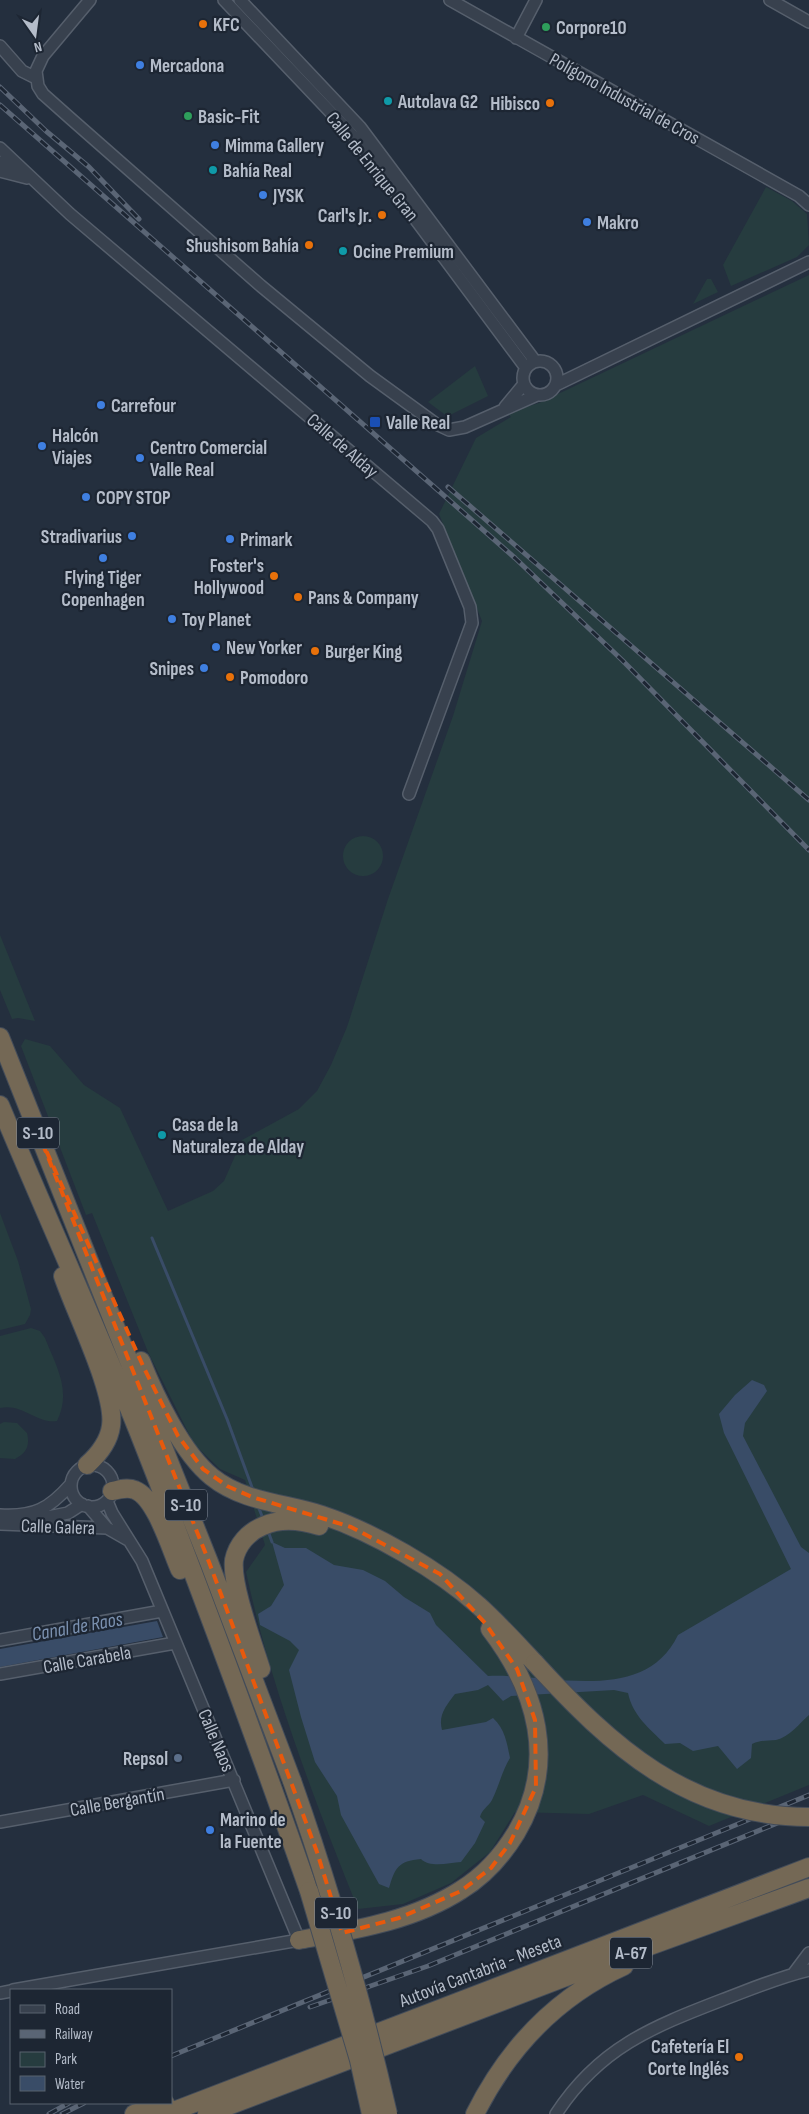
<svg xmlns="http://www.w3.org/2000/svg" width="809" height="2114" font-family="'Sofia Sans Condensed',sans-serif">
<rect width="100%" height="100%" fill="#242f3e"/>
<path fill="#263c3f" d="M 766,187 L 792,201 L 807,214 L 809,245 L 797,257 L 731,286 L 723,265 Z
M 809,275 L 809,1785 L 709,1826 L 643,1795 L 589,1814 L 515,1812 L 490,1852 L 451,1883 L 403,1904 L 358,1909 C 314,1799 271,1688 246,1572 L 265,1545 L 245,1480 L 220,1469 L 194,1444 L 148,1352 L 92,1213 L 86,1215 L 21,1046 L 25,1039 L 50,1046 L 84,1085 L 120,1108 L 168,1211 L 213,1191 L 224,1181 L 242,1140 L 299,1109 L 317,1091 L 331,1065 L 347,1027 L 388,899 L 453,716 L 482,621 L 439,514 L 476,438 L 511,417 L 507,413 L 539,403 Z
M 707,279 L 711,279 L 718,292 L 693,304 Z
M 475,366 L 488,396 L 450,415 L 444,414 L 428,402 Z
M343 856a20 20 0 1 1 40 0a20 20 0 1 1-40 0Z
M 0,935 L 35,1021 L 18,1018 L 12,1019 L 0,990 Z
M 0,1213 L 18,1261 L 31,1309 L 30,1315 L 25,1324 L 0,1330 Z
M 31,1328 L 40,1331 L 45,1338 C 56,1366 72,1391 57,1421 C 36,1424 23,1403 0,1408 L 0,1336 Z
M 4,1422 L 17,1423 L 27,1433 C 30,1445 27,1453 15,1459 L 0,1458 L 0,1424 Z"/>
<path fill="#394c67" d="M 752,1380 L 764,1385 L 767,1391 L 745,1423 L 743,1436 L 801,1547 L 809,1553 L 809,1715 C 800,1723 789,1737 776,1740 C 766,1741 761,1740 752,1744 L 751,1758 L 737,1769 L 718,1746 L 693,1751 L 680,1743 L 665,1744 C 649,1728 633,1716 628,1693 L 614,1690 L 511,1696 L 503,1701 L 488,1685 L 478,1690 L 455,1694 C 446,1706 438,1715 442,1730 L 486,1722 L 493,1718 C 505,1729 507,1743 510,1758 C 502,1771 499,1786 492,1800 C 488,1807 482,1809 480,1817 L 485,1822 L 475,1843 L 461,1862 C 449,1863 430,1868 421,1859 C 398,1861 395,1868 389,1888 L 379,1884 L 341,1815 L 337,1796 L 315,1762 L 301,1717 L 289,1670 L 299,1650 L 290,1641 L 260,1625 L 258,1614 L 271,1606 L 284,1585 L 272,1542 L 285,1548 L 306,1548 L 334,1565 L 363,1570 L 385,1581 L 404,1597 L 430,1613 L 436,1625 L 488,1676 C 549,1673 644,1706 678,1635 L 791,1569 L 724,1433 L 719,1414 L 735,1395 Z
M 157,1621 L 163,1637 L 0,1667 L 0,1649 Z"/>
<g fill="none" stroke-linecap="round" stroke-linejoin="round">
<path stroke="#394c67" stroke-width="3" d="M 152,1238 L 227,1419 L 253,1490
M 258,1506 L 264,1521
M 268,1531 L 272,1542"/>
<defs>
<path id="minor" d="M 90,0 L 43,56 L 36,71 L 38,86 L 43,94 L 70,118 L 261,286 L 370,376 L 436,424 L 449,430 L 465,427 L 537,395
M 224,0 L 355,138 L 526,368
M 240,0 L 360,127 L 535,361
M 450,0 L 799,196 L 809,205
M 770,0 L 809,22
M 516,38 L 536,0
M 0,46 L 22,71 L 36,78
M 0,148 L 70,214 L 432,521 L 438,529 L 470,607 L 472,623 L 409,794
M 0,162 L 19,168
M 0,171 L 27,178
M523 378a17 17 0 1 1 34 0a17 17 0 1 1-34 0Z
M 556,385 L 809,262
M 505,407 L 524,384
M71 1486a21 21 0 1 1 42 0a21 21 0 1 1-42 0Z
M 88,1506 L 107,1528 L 128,1540
M 0,1515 C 34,1517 49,1509 71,1484
M 33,1520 L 68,1513 L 82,1504
M 0,1524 L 107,1528
M 0,1640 L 162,1611
M 0,1674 L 175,1643
M 0,1822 L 234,1780
M 794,1973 L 809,1953
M 13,1990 L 299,1940 L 142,1561 L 112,1513 L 107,1501
M 0,1993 L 11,1991
M 556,2114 C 599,2048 652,2027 722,2000 C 751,1989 779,1977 809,1970"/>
<path id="highway" d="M 0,1037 L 209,1562 L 292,1781
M 0,1105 C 46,1215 95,1323 139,1433 C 199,1585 255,1737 309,1891
M 63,1276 C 75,1312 116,1393 111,1426 C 109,1441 98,1455 87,1465
M 141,1361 C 155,1396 182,1453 212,1477 C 243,1502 285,1503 322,1515 C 373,1532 439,1570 479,1606 C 499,1624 517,1644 535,1663
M 112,1491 C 120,1489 128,1487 135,1490 C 156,1498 171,1550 180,1570
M 261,1669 C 253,1643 231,1585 234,1560 C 237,1545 248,1532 263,1526 C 281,1518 300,1520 319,1526
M 299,1940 C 354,1930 413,1921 461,1890 C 484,1876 502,1856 516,1833 C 558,1763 537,1690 490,1629
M 134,2114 L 165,2103
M 166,2114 L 809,1867
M 207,2114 L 592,1967 L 809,1888
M 475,2114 C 508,2048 556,1997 624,1966"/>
</defs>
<use href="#minor" stroke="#565f6c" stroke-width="14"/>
<use href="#highway" stroke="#434c59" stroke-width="20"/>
<use href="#minor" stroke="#38414e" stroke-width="11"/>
<use href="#highway" stroke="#746855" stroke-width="18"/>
<defs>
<path id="rail" d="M 0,87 L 46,131 L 89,167 L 139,219
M 0,105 L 515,558 L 622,660 L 809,850
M 448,487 L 809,800
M 310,2007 L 428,1966 L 809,1810
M 171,2056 L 809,1795
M 49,2114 L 69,2103
M 62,2114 L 84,2103"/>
</defs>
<use href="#rail" stroke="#5a6575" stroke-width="5"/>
<use href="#rail" stroke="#1d2633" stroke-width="3" stroke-dasharray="9" stroke-linecap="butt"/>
<defs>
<path id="highway-bridge" d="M 535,1663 C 611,1746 688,1817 809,1817
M 292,1781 C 331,1891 362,2001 388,2114
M 309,1891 L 359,2060 L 371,2114"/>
</defs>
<use href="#highway-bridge" stroke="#434c59" stroke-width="20" stroke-linecap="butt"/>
<use href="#highway-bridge" stroke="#746855" stroke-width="18"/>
</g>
<path fill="none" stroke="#e8590c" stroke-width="4" stroke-dasharray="10 6" stroke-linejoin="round" d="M 40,1137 L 144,1368 L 178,1436 L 203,1469 L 227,1486 L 252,1497 L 351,1527 L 440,1574 L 485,1623 L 517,1669 L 535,1720 L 536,1787 L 510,1843 L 491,1868 L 461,1891 L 399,1918 L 342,1933 L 317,1852 L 209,1562 Z"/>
<g fill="#e8710a" stroke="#1d2633" stroke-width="2">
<circle cx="203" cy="24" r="5"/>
<circle cx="550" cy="103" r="5"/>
<circle cx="382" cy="215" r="5"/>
<circle cx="309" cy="245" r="5"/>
<circle cx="274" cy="576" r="5"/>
<circle cx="298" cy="597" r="5"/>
<circle cx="315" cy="651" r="5"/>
<circle cx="230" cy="677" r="5"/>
<circle cx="739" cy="2057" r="5"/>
</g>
<g fill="#2e9e5b" stroke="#1d2633" stroke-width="2">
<circle cx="546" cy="27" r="5"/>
<circle cx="188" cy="116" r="5"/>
</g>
<g fill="#3f7fe0" stroke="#1d2633" stroke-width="2">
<circle cx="140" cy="65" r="5"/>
<circle cx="215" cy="145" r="5"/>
<circle cx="263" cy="195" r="5"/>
<circle cx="587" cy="222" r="5"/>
<circle cx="101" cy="405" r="5"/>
<circle cx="42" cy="446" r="5"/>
<circle cx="140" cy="458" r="5"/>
<circle cx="86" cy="497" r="5"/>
<circle cx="132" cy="536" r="5"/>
<circle cx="230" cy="539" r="5"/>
<circle cx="103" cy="558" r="5"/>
<circle cx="172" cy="619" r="5"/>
<circle cx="216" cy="647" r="5"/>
<circle cx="204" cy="668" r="5"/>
<circle cx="210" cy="1830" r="5"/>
</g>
<g fill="#0f9aa8" stroke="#1d2633" stroke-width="2">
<circle cx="388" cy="101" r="5"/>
<circle cx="213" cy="170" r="5"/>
<circle cx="343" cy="251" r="5"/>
<circle cx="162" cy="1135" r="5"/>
</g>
<rect fill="#1a4fb4" stroke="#1d2633" stroke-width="2" x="369" y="416" width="12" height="12" rx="2.5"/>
<circle fill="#5c6f8a" stroke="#1d2633" stroke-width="2" cx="178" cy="1758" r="5"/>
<g text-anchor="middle" stroke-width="4.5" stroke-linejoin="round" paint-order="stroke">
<g fill="#1d2633" stroke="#878f9c" stroke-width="1">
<rect x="17" y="1117.5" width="42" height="31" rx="4"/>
<rect x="165" y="1489.5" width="42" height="31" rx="4"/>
<rect x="315" y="1897.5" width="42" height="31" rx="4"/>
<rect x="610" y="1937.5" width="42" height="31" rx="4"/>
</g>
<g font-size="18" font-weight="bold" fill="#b4bcc9">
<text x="38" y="1139">S-10</text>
<text x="186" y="1511">S-10</text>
<text x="336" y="1919">S-10</text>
<text x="631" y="1959">A-67</text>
</g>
<g font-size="19" font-weight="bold" fill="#b4bcc9" stroke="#1d2633" text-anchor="start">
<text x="213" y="31">KFC</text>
<text x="556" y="34">Corpore10</text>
<text x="150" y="72">Mercadona</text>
<text x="398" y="108">Autolava G2</text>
<text x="540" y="110" text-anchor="end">Hibisco</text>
<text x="198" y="123">Basic-Fit</text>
<text x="225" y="152">Mimma Gallery</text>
<text x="223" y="177">Bahía Real</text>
<text x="273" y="202">JYSK</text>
<text x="372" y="222" text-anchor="end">Carl's Jr.</text>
<text x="597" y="229">Makro</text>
<text x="299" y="252" text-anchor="end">Shushisom Bahía</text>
<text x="353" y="258">Ocine Premium</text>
<text x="111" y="412">Carrefour</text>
<text x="386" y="429">Valle Real</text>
<text x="52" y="442">Halcón<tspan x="52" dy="22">Viajes</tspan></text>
<text x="150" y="454">Centro Comercial<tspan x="150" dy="22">Valle Real</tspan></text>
<text x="96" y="504">COPY STOP</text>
<text x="122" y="543" text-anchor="end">Stradivarius</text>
<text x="240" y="546">Primark</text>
<text x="264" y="572" text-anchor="end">Foster's<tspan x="264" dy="22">Hollywood</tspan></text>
<text x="103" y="584" text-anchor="middle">Flying Tiger<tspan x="103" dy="22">Copenhagen</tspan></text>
<text x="308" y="604">Pans &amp; Company</text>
<text x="182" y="626">Toy Planet</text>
<text x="226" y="654">New Yorker</text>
<text x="325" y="658">Burger King</text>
<text x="194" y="675" text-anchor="end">Snipes</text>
<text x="240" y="684">Pomodoro</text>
<text x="172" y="1131">Casa de la<tspan x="172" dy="22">Naturaleza de Alday</tspan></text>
<text x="168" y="1765" text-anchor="end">Repsol</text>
<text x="220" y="1826">Marino de<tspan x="220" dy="22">la Fuente</tspan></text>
<text x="729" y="2053" text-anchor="end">Cafetería El<tspan x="729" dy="22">Corte Inglés</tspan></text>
</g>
<g font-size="19" fill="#b4bcc9" stroke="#1d2633">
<text transform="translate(625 98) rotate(29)" y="7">Polígono Industrial de Cros</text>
<text transform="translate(373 166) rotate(51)" y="7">Calle de Enrique Gran</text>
<text transform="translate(343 445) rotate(41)" y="7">Calle de Alday</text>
<text transform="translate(58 1526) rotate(2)" y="7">Calle Galera</text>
<text transform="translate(87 1659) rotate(-10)" y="7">Calle Carabela</text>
<text transform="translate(217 1740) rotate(67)" y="7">Calle Naos</text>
<text transform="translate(117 1801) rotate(-10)" y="7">Calle Bergantín</text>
<text transform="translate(480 1970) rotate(-21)" y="7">Autovía Cantabria - Meseta</text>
</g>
<g font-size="20" font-style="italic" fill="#7c92b1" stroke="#1d2633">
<text transform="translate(77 1626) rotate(-10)" y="7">Canal de Raos</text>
</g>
</g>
<rect x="10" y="1989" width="162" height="115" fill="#1d2633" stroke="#59626f"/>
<rect x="20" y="2005" width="25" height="8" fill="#38414e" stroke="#59626f"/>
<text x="55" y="2014" font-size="15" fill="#b4bcc9">Road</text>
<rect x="20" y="2030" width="25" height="8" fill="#5a6575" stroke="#59626f"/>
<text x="55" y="2039" font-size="15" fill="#b4bcc9">Railway</text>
<rect x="20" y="2052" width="25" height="15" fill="#263c3f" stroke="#59626f"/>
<text x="55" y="2064" font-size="15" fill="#b4bcc9">Park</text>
<rect x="20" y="2076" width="25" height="15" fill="#394c67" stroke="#59626f"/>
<text x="55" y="2089" font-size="15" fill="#b4bcc9">Water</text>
<g transform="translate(35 35) rotate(166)" stroke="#1d2633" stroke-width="4" paint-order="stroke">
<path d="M0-4L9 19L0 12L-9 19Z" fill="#b4bcc9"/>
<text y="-8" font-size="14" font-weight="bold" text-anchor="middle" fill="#b4bcc9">N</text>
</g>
</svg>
